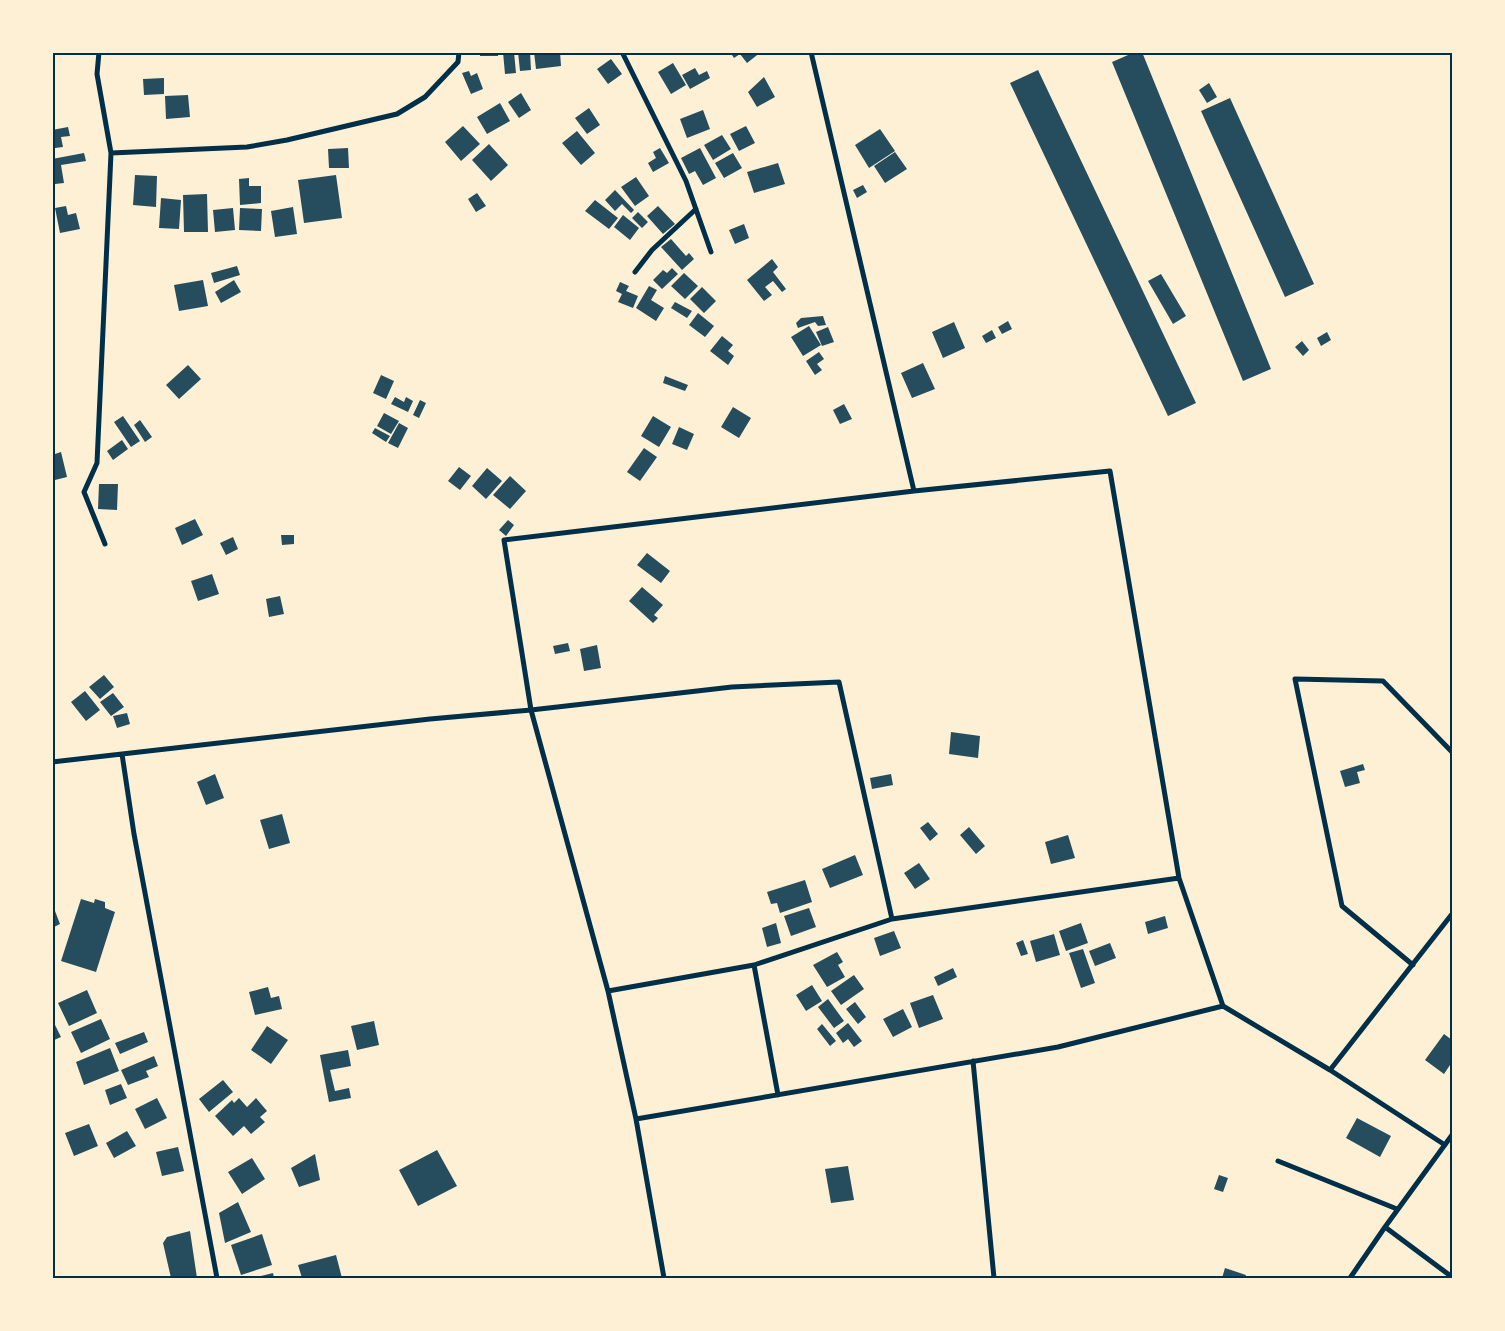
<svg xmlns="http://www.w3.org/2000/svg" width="1505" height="1331" font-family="Roboto,sans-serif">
<rect width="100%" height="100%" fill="#fdf0d5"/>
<path fill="#264d5e" d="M 480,52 L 498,52 L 498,56 L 480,56 Z
M 503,52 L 514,52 L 516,73 L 505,74 Z
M 518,52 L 530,52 L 531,70 L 520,71 Z
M 534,52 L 560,52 L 561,66 L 536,69 Z
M 730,52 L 761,52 L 747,63 L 740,54 L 734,58 Z
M 1135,52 L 1142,52 L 1271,369 L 1243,381 L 1112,62 Z
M 611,59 L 622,74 L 608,84 L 597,69 Z
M 673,63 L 686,85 L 671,94 L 658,72 Z
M 695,68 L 699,75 L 707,71 L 710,78 L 690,89 L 682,75 Z
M 1038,70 L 1196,403 L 1168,416 L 1010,83 Z
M 469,71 L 471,76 L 477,73 L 483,89 L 471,94 L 462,73 Z
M 764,77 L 775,97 L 757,107 L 748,92 Z
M 164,78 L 164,94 L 144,95 L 143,79 Z
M 1209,83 L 1217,97 L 1207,103 L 1199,90 Z
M 521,93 L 531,110 L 519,118 L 508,102 Z
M 188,95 L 190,117 L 166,119 L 165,96 Z
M 1230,98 L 1314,284 L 1285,297 L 1201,111 Z
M 500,103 L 510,121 L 487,134 L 477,117 Z
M 589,108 L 600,125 L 587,134 L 575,118 Z
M 703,110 L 710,129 L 687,138 L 680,119 Z
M 463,126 L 480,144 L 461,161 L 445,142 Z
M 746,126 L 755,143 L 739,151 L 730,134 Z
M 68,127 L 70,136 L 61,137 L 63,147 L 55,148 L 52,130 Z
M 880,129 L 895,151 L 869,168 L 855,145 Z
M 577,131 L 595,153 L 581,165 L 562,143 Z
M 722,135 L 731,149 L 713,160 L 704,145 Z
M 489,144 L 508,165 L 491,181 L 472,160 Z
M 348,148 L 349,168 L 329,168 L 328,149 Z
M 660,148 L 669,163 L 653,172 L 648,163 L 656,158 L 653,152 Z
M 700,148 L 716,178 L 703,185 L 695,171 L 689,174 L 681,158 Z
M 895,152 L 907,169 L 885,183 L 874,166 Z
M 84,153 L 86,161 L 61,165 L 64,183 L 55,184 L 52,159 Z
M 733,153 L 742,168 L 724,178 L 715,163 Z
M 778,163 L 785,184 L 754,193 L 747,172 Z
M 135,175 L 157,176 L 156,207 L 133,205 Z
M 336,175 L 342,218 L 304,223 L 298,180 Z
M 636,177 L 649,196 L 635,206 L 621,187 Z
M 249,178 L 249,186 L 261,186 L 261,203 L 240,205 L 239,179 Z
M 863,185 L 867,192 L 857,198 L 853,190 Z
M 615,190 L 634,210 L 631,213 L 622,204 L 615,211 L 605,200 Z
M 477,193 L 486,206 L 476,212 L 468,199 Z
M 207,194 L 208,232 L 184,232 L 183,195 Z
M 161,198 L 181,200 L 179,229 L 159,228 Z
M 595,200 L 618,218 L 609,229 L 585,211 Z
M 66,206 L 68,215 L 76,213 L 80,229 L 60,233 L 55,208 Z
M 658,206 L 675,224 L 663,234 L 647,216 Z
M 293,207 L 297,234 L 275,237 L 271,211 Z
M 233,208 L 235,230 L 215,232 L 213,210 Z
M 240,208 L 262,209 L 261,231 L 239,230 Z
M 638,212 L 648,222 L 642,228 L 632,218 Z
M 623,215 L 639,228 L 630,240 L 614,227 Z
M 744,224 L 749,238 L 735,244 L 729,230 Z
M 671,239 L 686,256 L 689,253 L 694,259 L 682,270 L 661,247 Z
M 772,259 L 778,267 L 773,272 L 786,289 L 782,292 L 773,281 L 765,287 L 772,295 L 764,301 L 747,280 Z
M 237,266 L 240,275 L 214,283 L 211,273 Z
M 672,268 L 678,274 L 662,289 L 653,280 L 663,270 L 667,273 Z
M 684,273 L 698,286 L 685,299 L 671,286 Z
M 1161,274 L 1186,316 L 1173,324 L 1148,281 Z
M 203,280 L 208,306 L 179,311 L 174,285 Z
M 234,280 L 241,292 L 221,303 L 215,292 Z
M 620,282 L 629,286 L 626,291 L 638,296 L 633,308 L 618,302 L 622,294 L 616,291 Z
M 649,286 L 657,290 L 651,300 L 664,308 L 656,321 L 636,308 Z
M 702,287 L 716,301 L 704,313 L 690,299 Z
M 675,302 L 692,311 L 687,318 L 671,308 Z
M 698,313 L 714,326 L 705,337 L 689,325 Z
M 823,316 L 826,325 L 818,326 L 815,322 L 798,328 L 796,323 L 801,318 Z
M 1008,321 L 1012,329 L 1002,334 L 998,327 Z
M 954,322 L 965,348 L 943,358 L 932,332 Z
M 809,326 L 821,345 L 803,356 L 791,337 Z
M 828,327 L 834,342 L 822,346 L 816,332 Z
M 992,330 L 996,338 L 986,343 L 982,336 Z
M 1327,332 L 1331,340 L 1321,346 L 1317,338 Z
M 722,336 L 733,345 L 728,351 L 734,356 L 728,365 L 710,351 Z
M 1302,341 L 1309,350 L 1303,356 L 1295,347 Z
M 819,352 L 824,359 L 817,364 L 822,370 L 815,375 L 806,361 Z
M 923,363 L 935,389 L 912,398 L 901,373 Z
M 188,365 L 201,379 L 179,399 L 166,385 Z
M 381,375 L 394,381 L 386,399 L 373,393 Z
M 665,376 L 688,385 L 685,391 L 663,383 Z
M 395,397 L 404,402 L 406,397 L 413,401 L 408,412 L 391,404 Z
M 420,400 L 426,403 L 419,418 L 413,415 Z
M 844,404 L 852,419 L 840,424 L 833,410 Z
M 733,407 L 751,418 L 739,438 L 721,427 Z
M 384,413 L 399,421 L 391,434 L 377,426 Z
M 123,416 L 140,441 L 131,447 L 114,422 Z
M 653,416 L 671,427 L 659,447 L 641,436 Z
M 140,420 L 152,437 L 145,442 L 134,425 Z
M 399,423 L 408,428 L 398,448 L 388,443 Z
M 679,427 L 694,434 L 687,450 L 672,444 Z
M 375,428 L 390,436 L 386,442 L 372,433 Z
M 122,440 L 128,449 L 113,460 L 107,451 Z
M 644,448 L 657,457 L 640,481 L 627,472 Z
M 61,452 L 67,477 L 55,480 L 52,470 L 52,455 Z
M 459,467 L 471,476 L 460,490 L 448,481 Z
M 487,468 L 502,481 L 486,499 L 472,486 Z
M 510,476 L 526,491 L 510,509 L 493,495 Z
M 99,484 L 118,484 L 117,510 L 98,509 Z
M 195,519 L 203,535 L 182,545 L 175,528 Z
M 508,520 L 514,525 L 506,536 L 499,530 Z
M 281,535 L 294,535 L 294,544 L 282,545 Z
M 233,537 L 238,549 L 226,555 L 220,543 Z
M 647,553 L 670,571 L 661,583 L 637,565 Z
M 212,574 L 219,594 L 198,601 L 191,581 Z
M 642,587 L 663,605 L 654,615 L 658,618 L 653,623 L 629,601 Z
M 280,596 L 284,614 L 269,617 L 266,599 Z
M 568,643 L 570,651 L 555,654 L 553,646 Z
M 597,645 L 601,668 L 584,671 L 580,649 Z
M 104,675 L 114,687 L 100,699 L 89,687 Z
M 85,691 L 100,710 L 86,721 L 71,702 Z
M 113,693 L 124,707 L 111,716 L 100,702 Z
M 127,713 L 130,724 L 117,728 L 113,716 Z
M 951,732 L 980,736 L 978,758 L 949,754 Z
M 1363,764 L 1365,770 L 1357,772 L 1360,783 L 1345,787 L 1340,771 Z
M 215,774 L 224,798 L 206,805 L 197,782 Z
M 891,774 L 893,785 L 872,789 L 870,778 Z
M 282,814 L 290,843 L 269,849 L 260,820 Z
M 928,822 L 938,834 L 930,841 L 920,828 Z
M 969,827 L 985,846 L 976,854 L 960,835 Z
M 1068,835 L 1075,858 L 1051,864 L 1045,842 Z
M 855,855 L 863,875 L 830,888 L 822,869 Z
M 919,863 L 930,879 L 915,889 L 904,873 Z
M 805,880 L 812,902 L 780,913 L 777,903 L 771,904 L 767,892 Z
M 81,899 L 94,903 L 95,899 L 105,902 L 105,908 L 115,912 L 96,972 L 61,961 Z
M 809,908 L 816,927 L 791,936 L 784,916 Z
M 55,911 L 60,924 L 52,928 L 52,912 Z
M 1165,916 L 1168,928 L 1148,934 L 1145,922 Z
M 776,923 L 781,943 L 767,947 L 762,928 Z
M 1081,923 L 1088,943 L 1066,951 L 1059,931 Z
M 894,931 L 901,948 L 880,956 L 874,938 Z
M 1054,934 L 1060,955 L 1036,962 L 1030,941 Z
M 1023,940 L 1028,954 L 1021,956 L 1016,943 Z
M 1110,943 L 1116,958 L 1095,966 L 1089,951 Z
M 1083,949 L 1095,983 L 1081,988 L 1069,953 Z
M 837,952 L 843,962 L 838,965 L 845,977 L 827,987 L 813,965 Z
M 953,968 L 957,977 L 938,986 L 934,977 Z
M 854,975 L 864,989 L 841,1005 L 831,991 Z
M 812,985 L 822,1001 L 806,1011 L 796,995 Z
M 268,987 L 271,998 L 279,996 L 282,1009 L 255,1015 L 249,992 Z
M 87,990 L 97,1013 L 69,1026 L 58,1003 Z
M 933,995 L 943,1019 L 919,1028 L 910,1003 Z
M 828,999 L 844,1021 L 834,1028 L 818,1007 Z
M 855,1002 L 866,1017 L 858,1024 L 846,1009 Z
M 903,1009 L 912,1027 L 893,1037 L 883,1019 Z
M 52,1019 L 61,1037 L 52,1041 Z
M 101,1019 L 110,1039 L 81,1053 L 71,1032 Z
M 374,1021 L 379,1045 L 357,1050 L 351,1026 Z
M 848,1023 L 862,1041 L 854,1047 L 848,1039 L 843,1043 L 836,1033 Z
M 822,1024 L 836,1041 L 830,1046 L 817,1029 Z
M 267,1026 L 288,1040 L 271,1064 L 251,1050 Z
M 144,1032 L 148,1042 L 120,1054 L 115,1043 Z
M 1444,1034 L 1452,1040 L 1452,1062 L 1444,1074 L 1425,1060 Z
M 110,1048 L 119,1071 L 84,1085 L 76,1062 Z
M 348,1050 L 351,1066 L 330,1070 L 335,1091 L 349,1088 L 351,1098 L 329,1102 L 320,1055 Z
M 154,1056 L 158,1066 L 146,1071 L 149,1077 L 128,1085 L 121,1070 Z
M 223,1080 L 233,1092 L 209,1112 L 199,1099 Z
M 121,1084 L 127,1098 L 110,1105 L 105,1090 Z
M 157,1098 L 167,1118 L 145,1129 L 135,1109 Z
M 239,1098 L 247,1107 L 256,1098 L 267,1111 L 260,1117 L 265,1122 L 251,1134 L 244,1126 L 233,1136 L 215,1116 L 232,1100 L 234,1103 Z
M 1357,1118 L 1391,1136 L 1380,1157 L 1346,1138 Z
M 89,1124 L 98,1146 L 74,1156 L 65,1133 Z
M 127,1131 L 136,1146 L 114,1158 L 106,1143 Z
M 178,1147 L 184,1171 L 162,1176 L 156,1152 Z
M 437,1150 L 457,1186 L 418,1206 L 399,1170 Z
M 315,1154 L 320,1180 L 299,1187 L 291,1168 Z
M 252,1158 L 265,1179 L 242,1194 L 228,1172 Z
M 848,1166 L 854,1200 L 831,1203 L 825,1169 Z
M 1219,1175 L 1228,1178 L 1223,1192 L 1214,1189 Z
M 238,1202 L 251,1232 L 225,1243 L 219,1213 Z
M 190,1231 L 197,1278 L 171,1278 L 163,1243 L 167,1237 Z
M 262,1234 L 272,1265 L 241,1275 L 231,1245 Z
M 336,1255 L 342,1278 L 302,1278 L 298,1265 Z
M 1225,1268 L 1246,1275 L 1245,1278 L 1222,1278 Z
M 273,1273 L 274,1278 L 253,1278 Z"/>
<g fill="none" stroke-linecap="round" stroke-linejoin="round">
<path stroke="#003049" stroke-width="5" d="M 99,52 L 97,74 L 111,153 L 97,463 L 84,492 L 105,544
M 622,52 L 686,181 L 711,252
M 811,52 L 914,491
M 111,153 L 247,147 L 287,140 L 397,114 L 425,97 L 458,62 L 459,52
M 635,272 L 652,250 L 696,209
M 122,754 L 430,719 L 531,710 L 732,687 L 839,682 L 892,919
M 52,762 L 122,754 L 134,834 L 217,1278
M 754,965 L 892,919 L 1179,878
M 1413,965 L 1342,906 L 1295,679 L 1383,681 L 1452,752
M 608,991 L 754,965 L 778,1095
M 1223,1006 L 1058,1047 L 636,1119 L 608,991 L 531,710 L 504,540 L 914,491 L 1110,471 L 1179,878 L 1223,1006 L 1330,1070 L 1445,1145
M 973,1061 L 994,1278
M 1330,1070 L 1452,914
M 636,1119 L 664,1278
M 1278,1161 L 1397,1209
M 1385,1227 L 1452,1277
M 1350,1278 L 1385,1227 L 1452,1135"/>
</g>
<rect width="1505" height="1331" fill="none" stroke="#fdf0d5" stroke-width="108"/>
<rect x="54" y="54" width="1397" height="1223" fill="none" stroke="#003049" stroke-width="2"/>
</svg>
